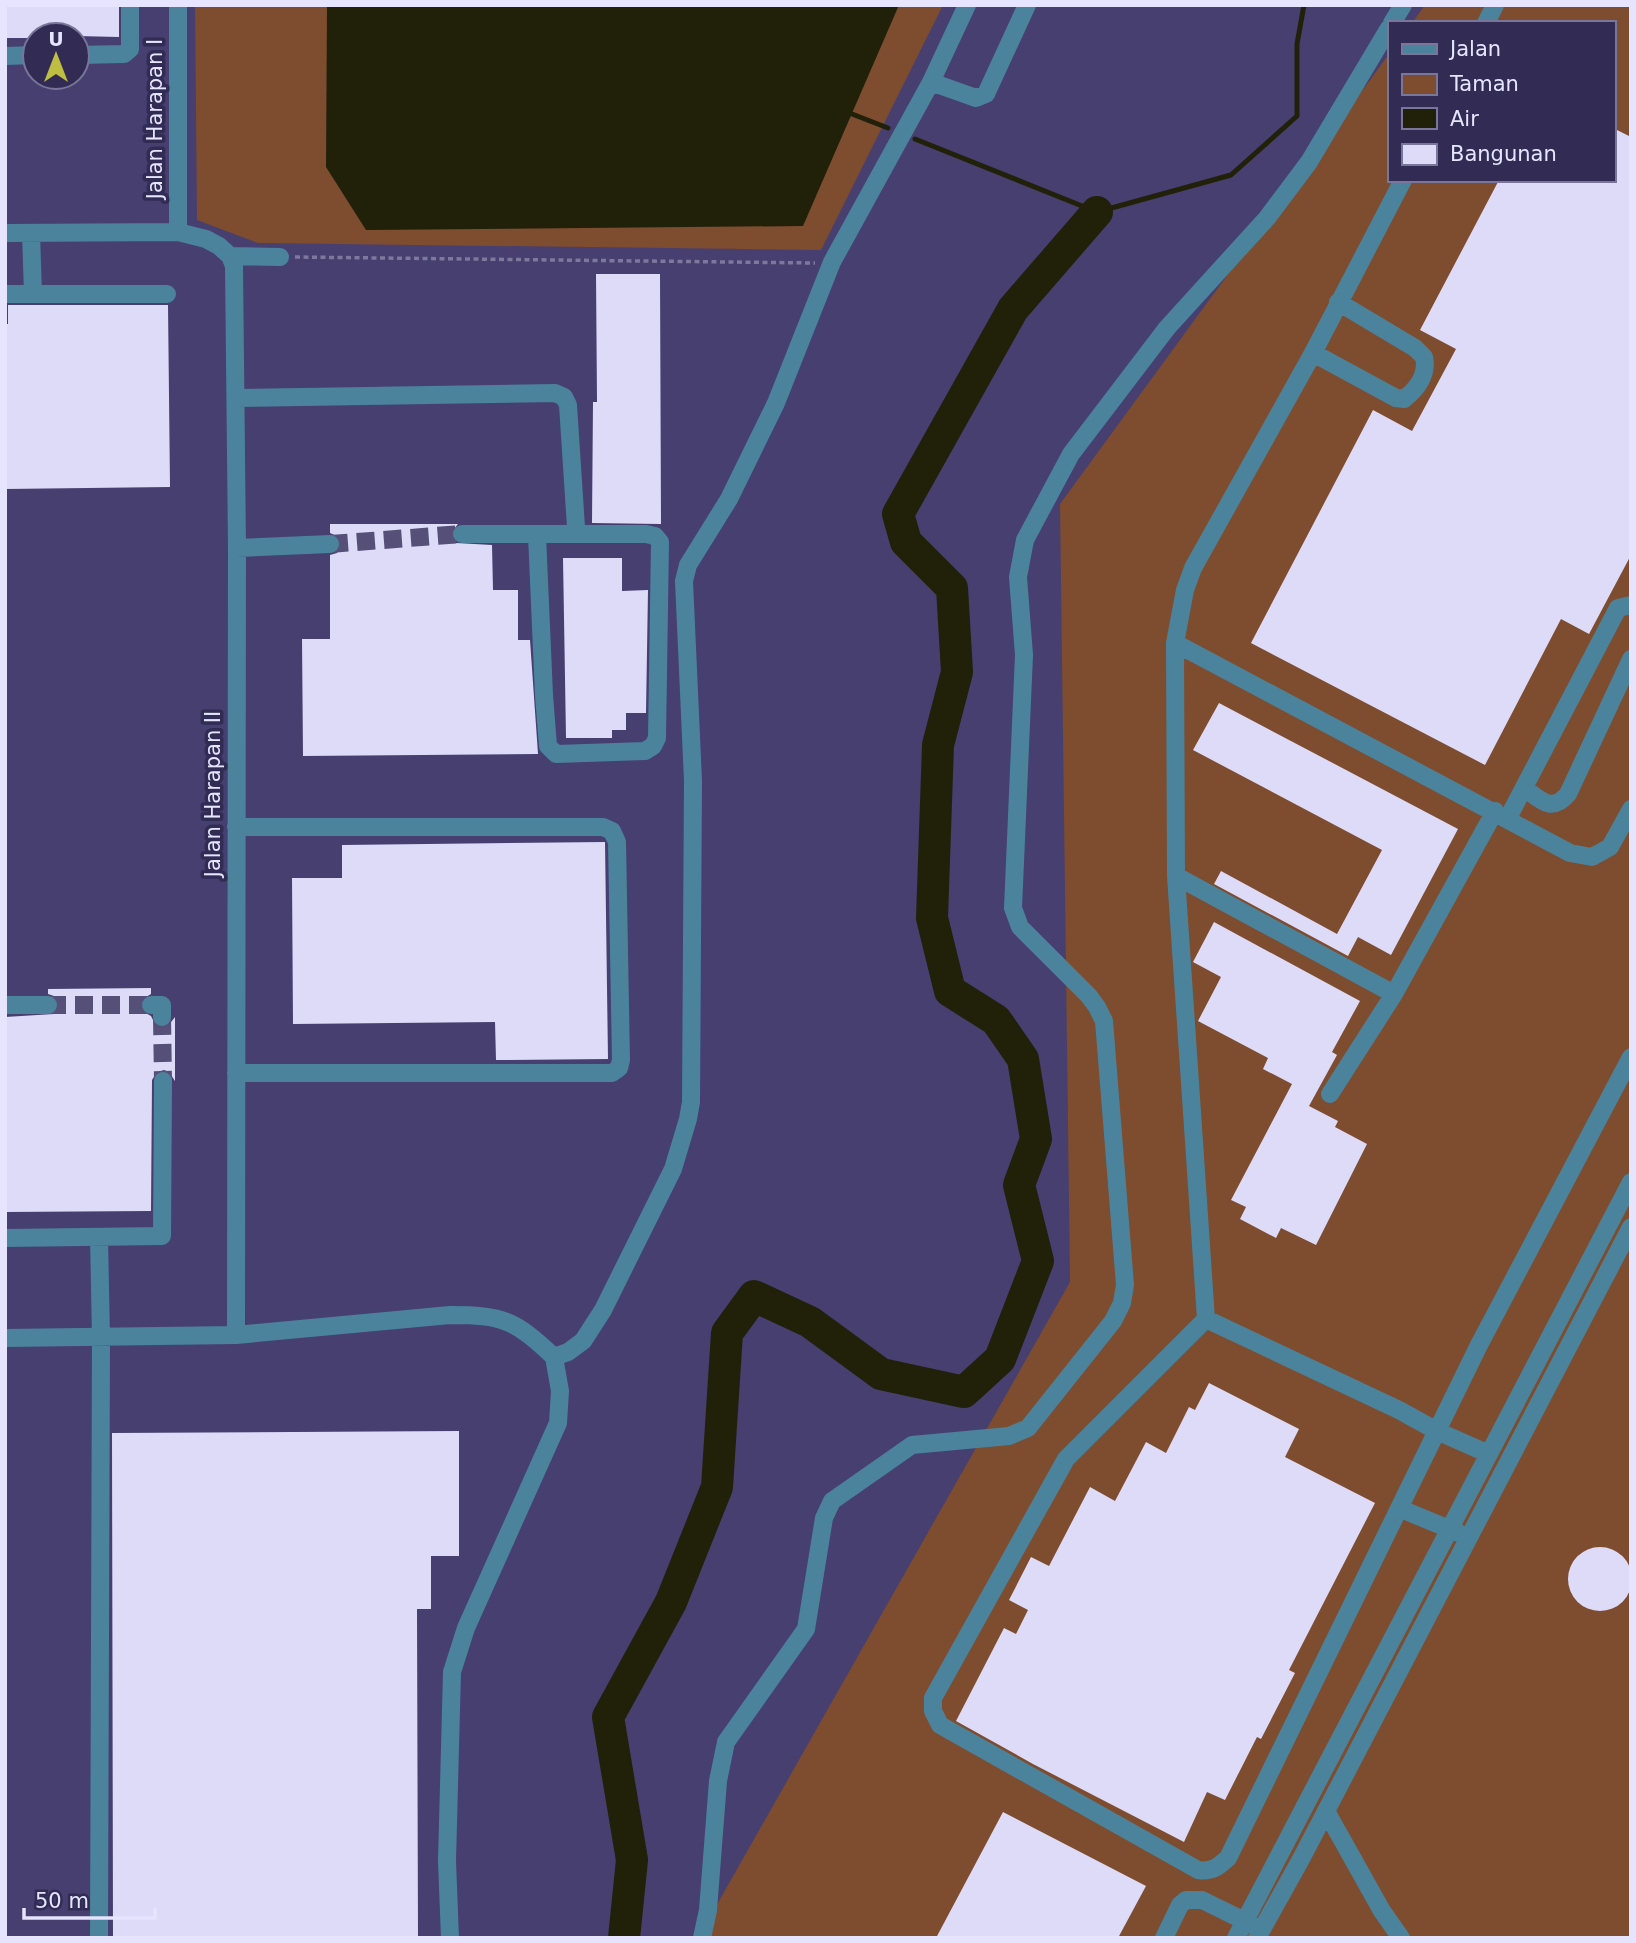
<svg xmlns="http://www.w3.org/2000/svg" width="1636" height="1943" font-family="'DejaVu Sans',sans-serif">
<rect width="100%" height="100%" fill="#3d3660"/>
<path fill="#463f70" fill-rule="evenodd" d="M 5,5 L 1631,5 L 1631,1938 L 5,1938 ZM 1389,23 L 1613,23 L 1613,180 L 1389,180 ZM 35,35 L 77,35 L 77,77 L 35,77 Z"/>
<path fill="#7e4c2f" d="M 195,5 L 943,5 L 821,250 L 258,243 L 197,220 Z
M 1425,5 L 1631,5 L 1631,1938 L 698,1938 L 1070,1282 L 1060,504 L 1389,54 L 1389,180 L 1613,180 L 1613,23 L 1412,23 Z"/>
<path fill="#21210a" d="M 327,5 L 899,5 L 803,226 L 366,230 L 326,167 Z"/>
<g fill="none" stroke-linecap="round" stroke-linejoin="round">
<path stroke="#21210a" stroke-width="5" d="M 852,114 L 888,128
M 915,139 L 1097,212 L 1231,175 L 1297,116 L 1297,44 L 1304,5"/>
<path stroke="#21210a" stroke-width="32" d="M 624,1938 L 632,1860 L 608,1717 L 671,1602 L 717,1487 L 727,1333 L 754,1296 L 810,1322 L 881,1374 L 964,1392 L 1000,1359 L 1038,1261 L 1019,1185 L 1036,1139 L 1023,1059 L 996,1020 L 950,991 L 932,918 L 938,745 L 957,672 L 952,588 L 906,542 L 898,514 L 1013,309 L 1097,212"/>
</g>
<path fill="#dedbf8" d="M 5,5 L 119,5 L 119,37 L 35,35 L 35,38 L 5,38 Z
M 1613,128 L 1631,137 L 1631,555 L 1589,634 L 1561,619 L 1485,765 L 1251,643 L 1373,410 L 1412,431 L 1456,349 L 1420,330 L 1499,180 L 1613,180 Z
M 596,274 L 660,274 L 661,524 L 592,523 L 593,402 L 597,402 Z
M 8,305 L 168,305 L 170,487 L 5,489 L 5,324 L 8,324 Z
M 330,524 L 458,524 L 451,533 L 456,543 L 492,545 L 493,590 L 518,590 L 518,640 L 530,640 L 538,754 L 303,756 L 302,639 L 330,639 L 330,555 L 337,553 L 341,544 L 339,537 L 330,533 Z
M 563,558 L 622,558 L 622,591 L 648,590 L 646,713 L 626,713 L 626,730 L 612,730 L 612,738 L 566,738 Z
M 1219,703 L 1458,829 L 1391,955 L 1358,937 L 1348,956 L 1214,884 L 1221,871 L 1337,934 L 1382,850 L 1193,750 Z
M 605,842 L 608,1059 L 496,1060 L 495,1022 L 293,1024 L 292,878 L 342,878 L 342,845 Z
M 1214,922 L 1360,1001 L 1332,1052 L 1337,1055 L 1309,1106 L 1338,1121 L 1335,1127 L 1367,1144 L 1316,1245 L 1281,1228 L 1276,1238 L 1240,1219 L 1246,1207 L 1231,1200 L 1292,1084 L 1263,1069 L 1268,1058 L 1198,1021 L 1221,977 L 1193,962 Z
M 151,988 L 151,994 L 141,1000 L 142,1011 L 151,1016 L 156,1026 L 161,1028 L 168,1026 L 175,1017 L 175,1081 L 169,1072 L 164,1070 L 157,1072 L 152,1080 L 151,1211 L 5,1212 L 5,1017 L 54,1014 L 59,1004 L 54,996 L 48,994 L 48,989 Z
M 1209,1383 L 1299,1429 L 1285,1457 L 1375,1503 L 1289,1670 L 1295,1673 L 1261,1739 L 1257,1737 L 1225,1800 L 1207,1792 L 1184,1842 L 1033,1764 L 956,1721 L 1004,1628 L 1016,1634 L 1028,1610 L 1009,1600 L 1031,1557 L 1049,1566 L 1090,1487 L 1115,1501 L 1146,1442 L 1166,1453 L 1189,1407 L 1195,1410 Z
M 459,1431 L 459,1556 L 431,1556 L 431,1609 L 417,1609 L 418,1938 L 113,1938 L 112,1433 Z
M1568 1579a32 32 0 1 1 64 0a32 32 0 1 1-64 0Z
M 1003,1812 L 1146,1886 L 1118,1938 L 936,1938 Z"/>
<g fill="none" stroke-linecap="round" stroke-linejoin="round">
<path stroke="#565078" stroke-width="18" stroke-dasharray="18 9" stroke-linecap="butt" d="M 330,544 L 462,534
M 48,1005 L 151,1005
M 162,1017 L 163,1081"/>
<path stroke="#7d789c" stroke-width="3.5" stroke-dasharray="5 3.5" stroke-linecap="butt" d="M 295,257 L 815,263"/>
<path stroke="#4b839c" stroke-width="18" d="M 178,5 L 178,232
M 1392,23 L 1403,5
M 1486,23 L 1495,5
M 77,55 L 124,54 L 130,49 L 130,5
M 5,56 L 35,55
M 931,82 L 976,98 L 986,94 L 1027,5
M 1403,180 L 1313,353 L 1193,568 L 1185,590 L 1175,643 L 1176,876 L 1206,1319 L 1399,1410 L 1437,1431 L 1489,1454
M 5,233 L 178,232 L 206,239 L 219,246 L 230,256 L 234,266 L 237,548 L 236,1335
M 230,256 L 280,257
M 5,294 L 33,294 L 31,233
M 33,294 L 167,294
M 1313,353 L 1396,398 L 1404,399 C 1417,389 1428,374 1424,357 L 1415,348 L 1338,302
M 237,398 L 555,393 L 564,397 L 568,405 L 576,527 L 573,532
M 462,534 L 646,534 L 655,536 L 660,542 L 657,738 L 653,746 L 645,751 L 556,754 L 548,746 L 544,695 L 537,535
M 237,548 L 330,544
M 1175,643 L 1570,853 L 1592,857 L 1610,847 L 1631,809
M 1524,788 C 1540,799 1551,814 1568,794 L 1631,659
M 1508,818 L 1618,608 L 1631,605
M 236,827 L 603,827 L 612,831 L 617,842 L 621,1060 L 619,1068 L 612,1073 L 236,1073
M 1176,876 L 1394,994 L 1495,811
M 5,1005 L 48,1005
M 151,1005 L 162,1005 L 162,1017
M 1330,1094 L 1394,994
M 5,1238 L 162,1236 L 163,1081
M 1206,1319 L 1066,1459 L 933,1698 L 933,1711 L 940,1725 L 1198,1870 C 1212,1872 1218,1867 1228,1858 L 1479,1345 L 1631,1057
M 5,1338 L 236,1335 L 450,1315 C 503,1315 515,1320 554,1357 L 568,1352 L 583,1341 L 603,1310 L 673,1169 L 688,1119 L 691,1102 L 693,781 L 684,581 L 688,565 L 729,499 L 776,403 L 832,262 L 931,82 L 967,5
M 1401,1509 L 1459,1533
M 1326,1811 L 1382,1911 L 1401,1938
M 99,1938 L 101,1338 L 99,1237
M 450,1938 L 447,1861 L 452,1672 L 466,1628 L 558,1423 L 560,1391 L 554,1357
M 702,1938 L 708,1910 L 718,1781 L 726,1742 L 806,1629 L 824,1518 L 832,1501 L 912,1445 L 1009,1436 L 1028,1428 L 1113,1321 L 1122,1303 L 1125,1285 L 1104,1021 L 1097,1007 L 1089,996 L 1020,927 L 1013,908 L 1024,655 L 1018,577 L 1025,540 L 1071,454 L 1167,328 L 1267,218 L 1309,162 L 1389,28
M 1164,1938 L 1180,1905 L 1186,1900 L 1202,1900 L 1255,1926
M 1236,1938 L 1631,1182
M 1257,1938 L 1301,1859 L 1631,1227"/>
</g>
<g text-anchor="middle" stroke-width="7" stroke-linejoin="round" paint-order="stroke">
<g font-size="21" fill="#e6e4fe" stroke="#322c55">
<text transform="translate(155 119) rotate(-90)" y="7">Jalan Harapan I</text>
<text transform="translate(213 794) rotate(-90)" y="7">Jalan Harapan II</text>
</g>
</g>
<rect width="1636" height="1943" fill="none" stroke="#e6e4fe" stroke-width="14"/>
<rect x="1388" y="21" width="228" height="161" fill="#322c55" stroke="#7a7699" stroke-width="2"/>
<rect x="1402" y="44" width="35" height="10" fill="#4b839c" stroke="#7a7699" stroke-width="2"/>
<text x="1450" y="56" font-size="21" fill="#e6e4fe">Jalan</text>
<rect x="1402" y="74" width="35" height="21" fill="#7e4c2f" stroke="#7a7699" stroke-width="2"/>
<text x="1450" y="91" font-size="21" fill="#e6e4fe">Taman</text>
<rect x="1402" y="108" width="35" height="21" fill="#21210a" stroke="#7a7699" stroke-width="2"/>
<text x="1450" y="126" font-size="21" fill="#e6e4fe">Air</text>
<rect x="1402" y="144" width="35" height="21" fill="#dedbf8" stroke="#7a7699" stroke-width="2"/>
<text x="1450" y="161" font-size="21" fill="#e6e4fe">Bangunan</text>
<g transform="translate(56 56)"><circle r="33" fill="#322c55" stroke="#7a7699" stroke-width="2"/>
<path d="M0-5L12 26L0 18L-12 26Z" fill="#bebf42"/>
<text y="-10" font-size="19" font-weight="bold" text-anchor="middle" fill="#e6e4fe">U</text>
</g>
<path d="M24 1908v10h131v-10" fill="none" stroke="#e6e4fe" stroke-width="3.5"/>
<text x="35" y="1908" font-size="21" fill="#e6e4fe" stroke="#322c55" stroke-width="5" paint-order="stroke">50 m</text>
</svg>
